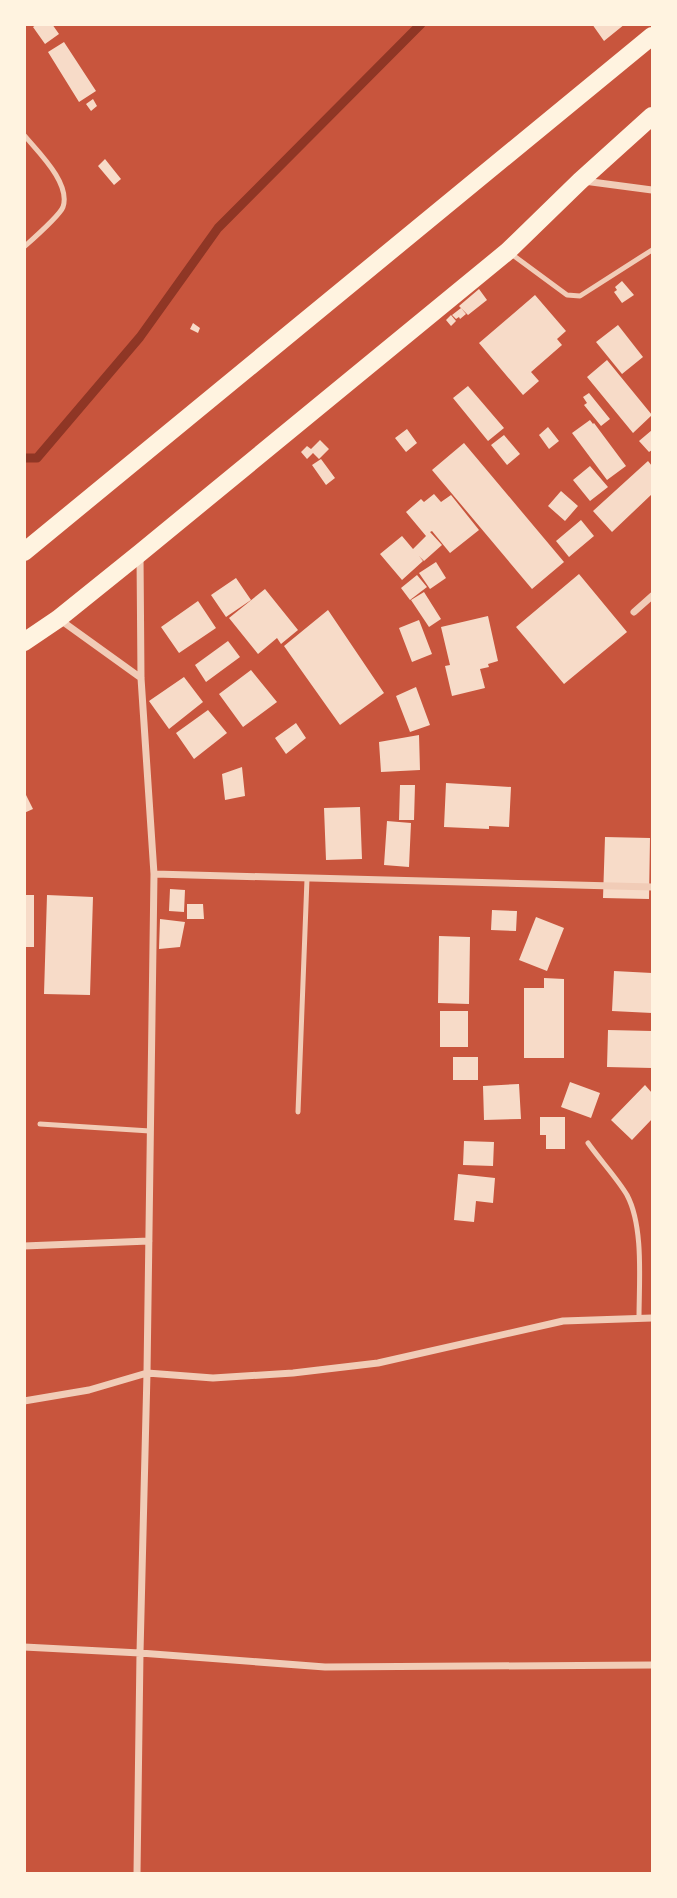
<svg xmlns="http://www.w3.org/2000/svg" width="677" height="1898" font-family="Rubik,sans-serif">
<rect width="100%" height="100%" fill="#c8553d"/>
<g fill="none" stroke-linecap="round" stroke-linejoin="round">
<path stroke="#8f3625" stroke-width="9" d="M 24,458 L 37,458 L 140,337 L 218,228 L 421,24"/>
</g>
<path fill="#f7dbc8" d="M 37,24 L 52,24 L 59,34 L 45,44 L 33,27 Z
M 592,24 L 625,24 L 604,41 Z
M 64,42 L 96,91 L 79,102 L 48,52 Z
M 93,99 L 97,106 L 91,111 L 86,104 Z
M 105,159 L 121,179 L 114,185 L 98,166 Z
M 622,281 L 634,295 L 622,303 L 614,292 L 617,290 L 615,287 Z
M 479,289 L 487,300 L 468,315 L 459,306 Z
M 535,295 L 566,331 L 557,339 L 562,345 L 531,372 L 539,381 L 523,395 L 479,343 Z
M 461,308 L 466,314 L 460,319 L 459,317 L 456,319 L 452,315 Z
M 451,315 L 456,321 L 451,326 L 446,320 Z
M 193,323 L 200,328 L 198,333 L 190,329 Z
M 618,325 L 643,357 L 622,374 L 596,342 Z
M 607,360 L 652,415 L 633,433 L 587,377 Z
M 468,386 L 504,428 L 488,441 L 453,398 Z
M 589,393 L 610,419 L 601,426 L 584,405 L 587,403 L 583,397 Z
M 590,420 L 593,424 L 594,423 L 626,466 L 607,480 L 572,433 Z
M 548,427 L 559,441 L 549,449 L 539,435 Z
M 407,429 L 417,443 L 406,452 L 395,438 Z
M 652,430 L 652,450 L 649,452 L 639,441 Z
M 504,435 L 520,454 L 507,465 L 491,445 Z
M 320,440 L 329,449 L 319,459 L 313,453 L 307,459 L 301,452 L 307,446 L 311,449 Z
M 464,443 L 564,562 L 532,589 L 432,470 Z
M 321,459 L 335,478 L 326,485 L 312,465 Z
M 648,461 L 652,466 L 652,494 L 612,532 L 593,511 Z
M 590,466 L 608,487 L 590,501 L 573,480 Z
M 561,491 L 578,506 L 565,521 L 548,506 Z
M 434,494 L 441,502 L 451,495 L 479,530 L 450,553 L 432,531 L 430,532 L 442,545 L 424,561 L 419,556 L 423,561 L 402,580 L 380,554 L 402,536 L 413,549 L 426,536 L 406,512 L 421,499 L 424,502 Z
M 581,520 L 594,536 L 569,557 L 556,541 Z
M 436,562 L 446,578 L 430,589 L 419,573 Z
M 579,574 L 627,632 L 564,684 L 516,627 Z
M 417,575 L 427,587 L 410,600 L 401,588 Z
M 236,578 L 251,600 L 226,617 L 211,595 Z
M 265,589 L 298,630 L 281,644 L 277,638 L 258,654 L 229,618 Z
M 424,592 L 441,619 L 429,627 L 411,600 Z
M 198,601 L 216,628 L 179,653 L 161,627 Z
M 328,610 L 384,693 L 340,725 L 284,646 Z
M 488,616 L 498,661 L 488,664 L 489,667 L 480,669 L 485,688 L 452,696 L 445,666 L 450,665 L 441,627 Z
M 419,620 L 432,654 L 412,662 L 399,628 Z
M 228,641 L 240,657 L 206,682 L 195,665 Z
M 251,670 L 277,702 L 243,727 L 219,694 Z
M 184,677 L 203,702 L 169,729 L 149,701 Z
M 416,687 L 430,725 L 410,732 L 396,696 Z
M 208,710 L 227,733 L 194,759 L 176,733 Z
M 296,723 L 306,738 L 286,754 L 275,738 Z
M 419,735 L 420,770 L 381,772 L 379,742 Z
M 242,767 L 245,796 L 225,800 L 222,774 Z
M 446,783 L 511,787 L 509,827 L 489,826 L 489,829 L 444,827 Z
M 400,785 L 415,785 L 414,820 L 399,820 Z
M 24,791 L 33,809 L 24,813 Z
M 360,807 L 362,859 L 326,860 L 324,808 Z
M 387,821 L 411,823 L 409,867 L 384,865 Z
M 605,837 L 650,838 L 649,899 L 603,898 Z
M 170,889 L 185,890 L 184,912 L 169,911 Z
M 24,895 L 34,895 L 34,947 L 24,947 Z
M 47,895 L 93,897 L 90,995 L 44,994 Z
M 187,904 L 203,904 L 204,919 L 187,919 Z
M 492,910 L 517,911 L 516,931 L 491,930 Z
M 536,917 L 564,928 L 547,971 L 519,960 Z
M 160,919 L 185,922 L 180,947 L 159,949 Z
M 439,936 L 470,937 L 469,1004 L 438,1003 Z
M 614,971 L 652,973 L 652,1013 L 612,1011 Z
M 544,978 L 564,979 L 564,1058 L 524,1058 L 524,988 L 544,988 Z
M 440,1011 L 468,1011 L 468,1047 L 440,1047 Z
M 608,1030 L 652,1031 L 652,1068 L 607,1067 Z
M 453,1057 L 478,1057 L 478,1080 L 453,1080 Z
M 570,1082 L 600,1093 L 591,1118 L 561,1107 Z
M 519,1084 L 521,1119 L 484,1120 L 483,1086 Z
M 645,1085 L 652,1093 L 652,1119 L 632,1140 L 611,1120 Z
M 540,1117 L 565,1117 L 565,1149 L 546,1149 L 546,1135 L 540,1135 Z
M 464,1141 L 494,1142 L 493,1166 L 463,1165 Z
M 458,1174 L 495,1178 L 493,1203 L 476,1201 L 474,1222 L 454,1220 Z"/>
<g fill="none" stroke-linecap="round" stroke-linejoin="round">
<path stroke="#f1ccb7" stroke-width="5" d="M 24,135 C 38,152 71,183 63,207 C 60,215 33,239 24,247
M 510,253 L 567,295 L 580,296 L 652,250
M 298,1112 L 307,879
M 40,1124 L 150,1131
M 588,1143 C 600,1160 617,1178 627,1195 C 644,1227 639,1282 639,1318"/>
<path stroke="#f1ccb7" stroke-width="7" d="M 584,181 L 652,190
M 634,612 L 652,596
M 59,619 L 141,678
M 154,874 L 652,887
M 24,1246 L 149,1241
M 24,1401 L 89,1390 L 147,1373 L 213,1378 L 293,1373 L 378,1363 L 563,1321 L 652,1318
M 24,1647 L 140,1653 L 325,1667 L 652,1665
M 137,1874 L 140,1653 L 147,1373 L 154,874 L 141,678 L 140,555"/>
<path stroke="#fff3e0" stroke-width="18" d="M 24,552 L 652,36
M 24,642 L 58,619 L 140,553 L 508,251 L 580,181 L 652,116"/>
</g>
<rect width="677" height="1898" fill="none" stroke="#fff3e0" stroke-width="52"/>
</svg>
